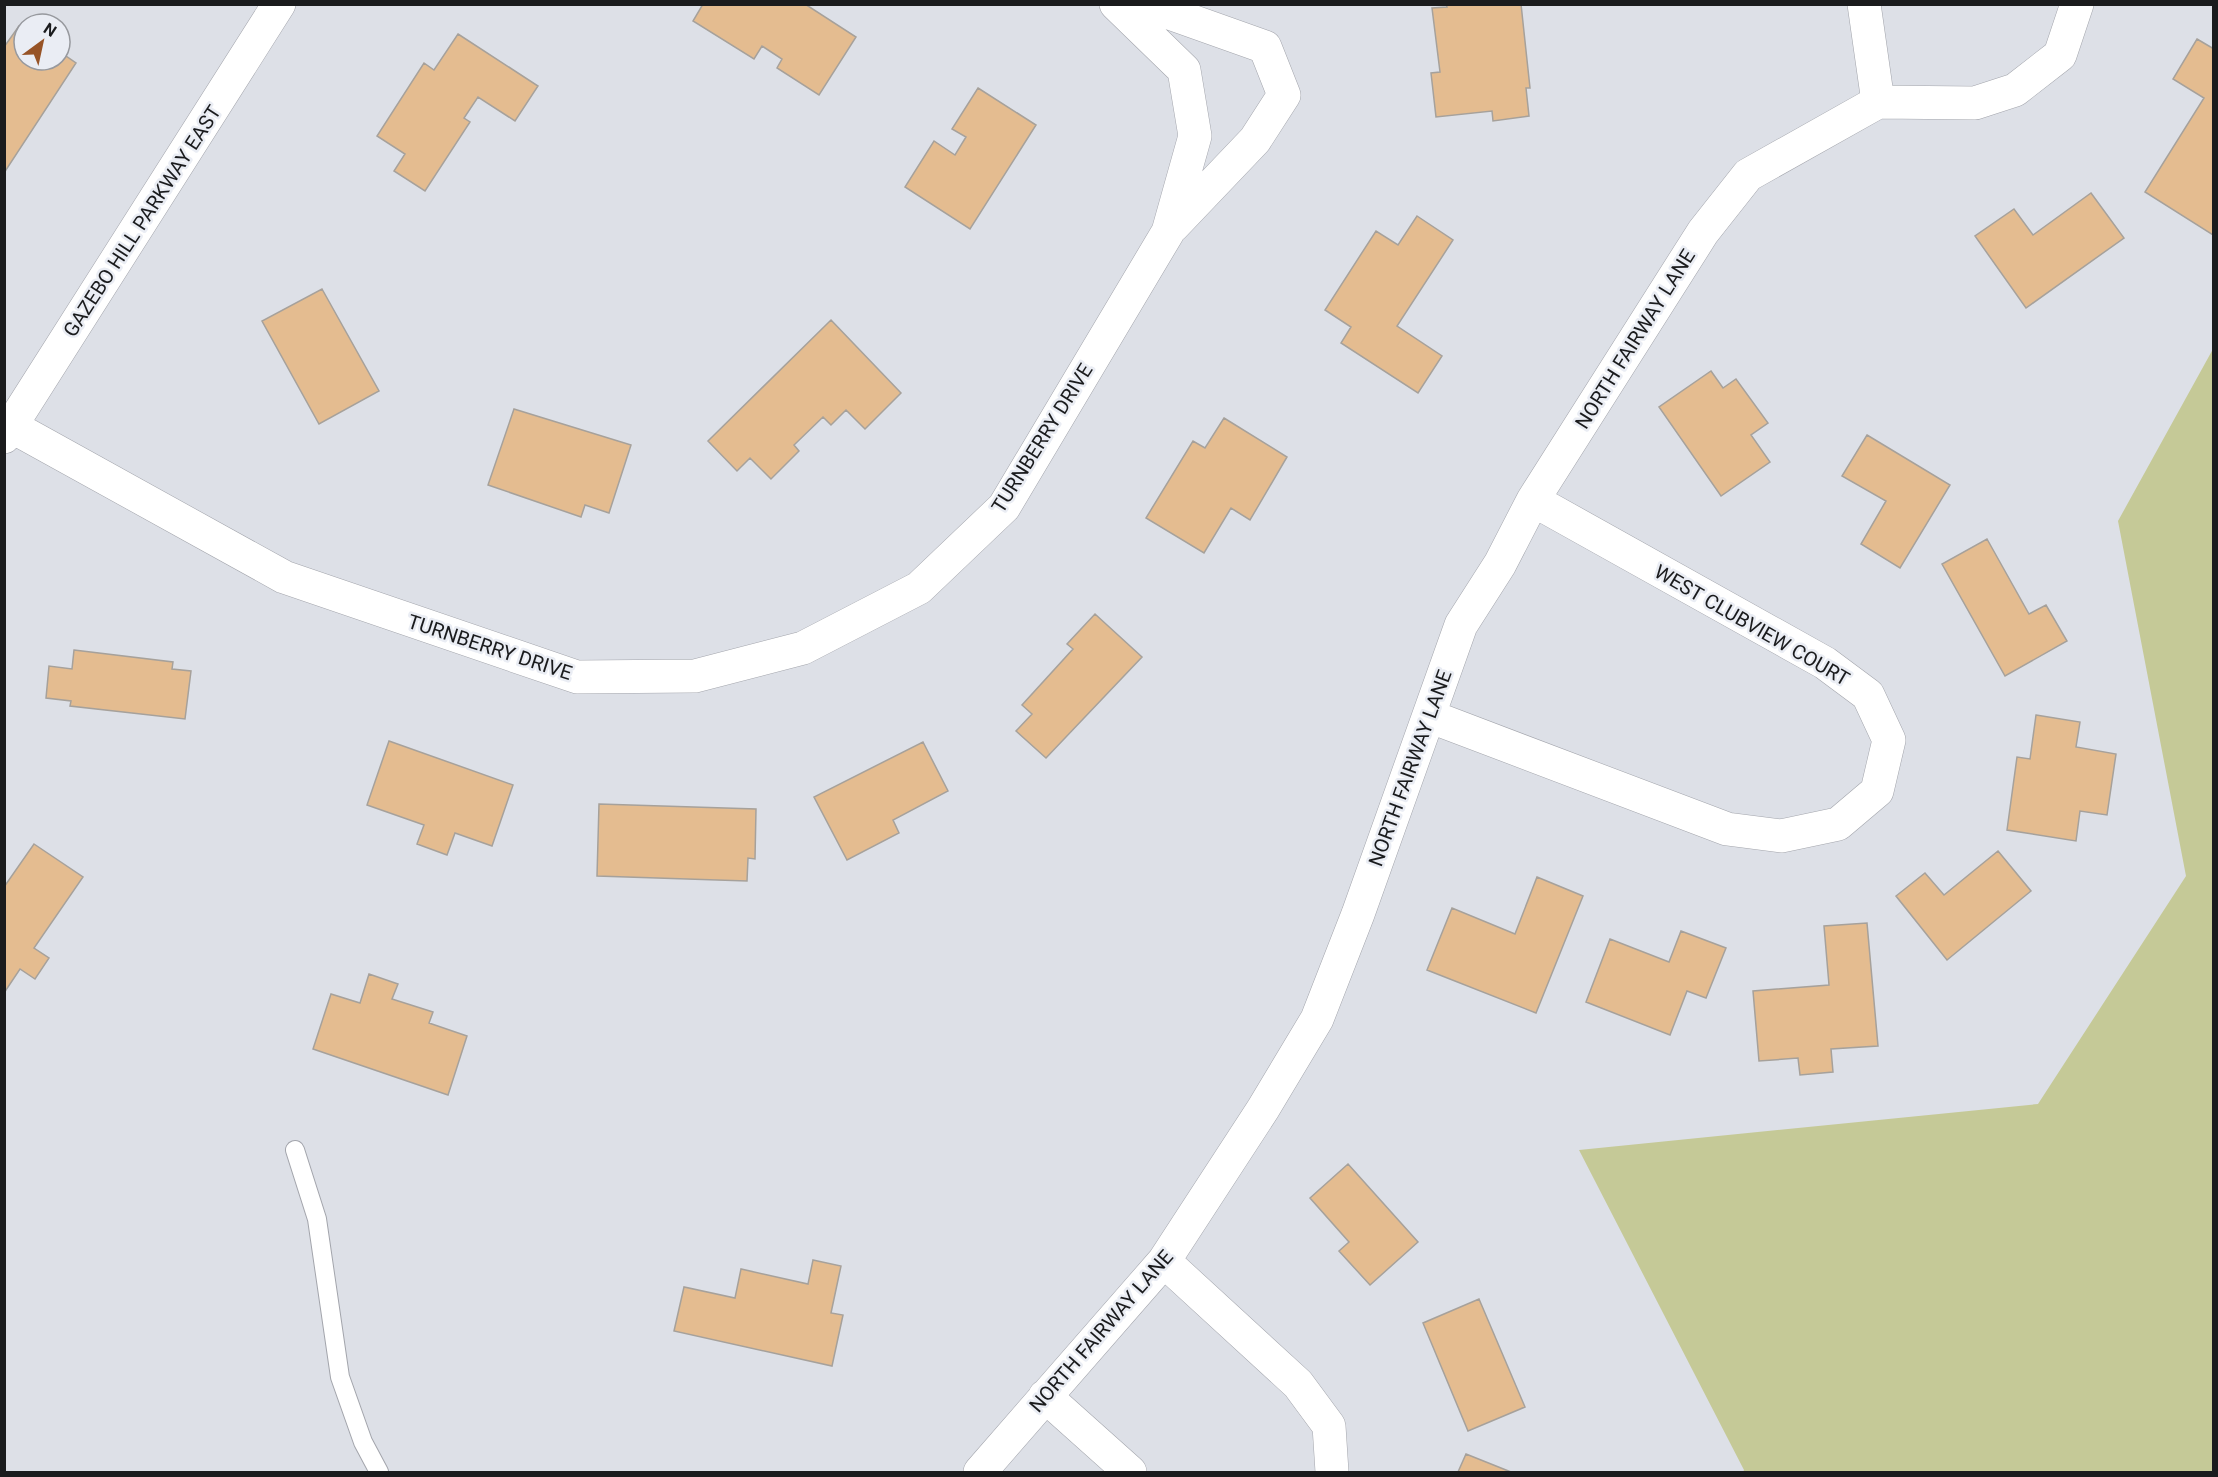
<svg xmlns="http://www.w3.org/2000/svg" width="2218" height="1477" font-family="Roboto,sans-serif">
<rect width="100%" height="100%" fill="#dde0e7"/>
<path fill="#c5c997" d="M 2213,349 L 2213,1472 L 1743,1472 L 1744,1470 L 1579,1150 L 2038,1104 L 2186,876 L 2118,521 Z"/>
<path fill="#e4bc90" stroke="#a6a19b" stroke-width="1.5" d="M 703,4 L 805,4 L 856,37 L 819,95 L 777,68 L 782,59 L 762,46 L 754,59 L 693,21 Z
M 1446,4 L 1521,4 L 1530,88 L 1526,88 L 1529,116 L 1493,121 L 1492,111 L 1436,117 L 1431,73 L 1440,72 L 1432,8 L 1447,7 Z
M 19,26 L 24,29 L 24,60 L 60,60 L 60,52 L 76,63 L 4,173 L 4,47 Z
M 458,34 L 538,86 L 515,121 L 478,97 L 464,118 L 470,122 L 425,191 L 394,171 L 405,154 L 377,136 L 424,63 L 434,70 Z
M 2197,39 L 2214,49 L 2213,235 L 2145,192 L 2204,98 L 2173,79 Z
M 978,88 L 1036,125 L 970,229 L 905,187 L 934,141 L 955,155 L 966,137 L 952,129 Z
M 2091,193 L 2124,238 L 2026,308 L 1975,236 L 2014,209 L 2033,235 Z
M 1417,216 L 1453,240 L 1397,326 L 1442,356 L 1418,393 L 1341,343 L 1351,327 L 1325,310 L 1376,231 L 1398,245 Z
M 322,289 L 379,391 L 319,424 L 262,321 Z
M 831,320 L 901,393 L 865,429 L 846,410 L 831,425 L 823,417 L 794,445 L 799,451 L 771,479 L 750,458 L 737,471 L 708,441 Z
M 1711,371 L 1723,388 L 1736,379 L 1768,423 L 1751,435 L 1770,462 L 1721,496 L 1659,407 Z
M 514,409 L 631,445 L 609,513 L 585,505 L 581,517 L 488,485 Z
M 1224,418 L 1287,457 L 1250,520 L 1231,508 L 1204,553 L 1146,518 L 1193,441 L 1205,448 Z
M 1867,435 L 1950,485 L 1900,568 L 1861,544 L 1886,501 L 1842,476 Z
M 1987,539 L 2029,614 L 2046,605 L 2067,641 L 2005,676 L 1942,564 Z
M 1095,614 L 1142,657 L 1046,758 L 1016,731 L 1032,714 L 1022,705 L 1073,649 L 1067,644 Z
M 74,650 L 173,662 L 172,669 L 191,671 L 185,719 L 70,706 L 71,701 L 46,698 L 49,666 L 72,669 Z
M 2036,715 L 2080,722 L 2076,747 L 2116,754 L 2107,815 L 2080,811 L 2076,841 L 2007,830 L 2017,757 L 2030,759 Z
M 389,741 L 513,785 L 492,846 L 455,833 L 447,855 L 417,844 L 424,825 L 367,805 Z
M 923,742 L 948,791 L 893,820 L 899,833 L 847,860 L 814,797 Z
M 599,804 L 756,809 L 755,859 L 748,858 L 747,881 L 597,876 Z
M 34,844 L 83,877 L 34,948 L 49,958 L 35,979 L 20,969 L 4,993 L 4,887 Z
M 1998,851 L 2031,891 L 1947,960 L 1896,896 L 1925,873 L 1944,895 Z
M 1537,877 L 1583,896 L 1536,1013 L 1427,970 L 1452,908 L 1515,934 Z
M 1867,923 L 1878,1046 L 1831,1049 L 1833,1072 L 1800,1075 L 1798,1058 L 1759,1061 L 1753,991 L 1829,985 L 1824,926 Z
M 1681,931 L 1726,948 L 1706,998 L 1687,991 L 1670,1035 L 1586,1002 L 1610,939 L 1669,962 Z
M 369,974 L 398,984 L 392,999 L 433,1012 L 429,1023 L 467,1036 L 448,1095 L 313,1049 L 331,994 L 360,1003 Z
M 1348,1164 L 1418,1242 L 1370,1285 L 1339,1251 L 1349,1242 L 1310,1198 Z
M 813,1260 L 841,1266 L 831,1313 L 843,1315 L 832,1366 L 674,1331 L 684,1287 L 735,1298 L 741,1269 L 808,1284 Z
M 1479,1299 L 1525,1407 L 1468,1431 L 1423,1323 Z
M 1466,1454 L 1511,1472 L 1458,1472 Z"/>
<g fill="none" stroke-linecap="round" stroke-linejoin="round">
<defs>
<path id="service" d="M 295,1150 L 317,1219 L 340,1377 L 363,1442 L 379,1472"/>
<path id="minor" d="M 1144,4 L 1265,47 L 1284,95 L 1255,140 L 1173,226
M 1864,4 L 1878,102
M 11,426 L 284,577 L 577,677 L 695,676 L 803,648 L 919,588 L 1004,507 L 1168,232 L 1195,136 L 1184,70 L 1116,4
M 4,437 L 279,4
M 1429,716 L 1727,829 L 1781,836 L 1838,824 L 1877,791 L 1889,740 L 1868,695 L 1825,663 L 1533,500
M 1164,1261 L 1298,1384 L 1329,1426 L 1332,1472
M 1045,1396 L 1130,1472
M 980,1472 L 1164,1261 L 1263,1109 L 1317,1019 L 1358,914 L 1461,625 L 1500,564 L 1533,500 L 1703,232 L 1748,175 L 1878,102 L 1975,103 L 2015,90 L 2060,55 L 2077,4"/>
</defs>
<use href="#service" stroke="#a3a5ac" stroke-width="20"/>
<use href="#minor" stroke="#a3a5ac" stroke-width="34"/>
<use href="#service" stroke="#fff" stroke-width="18"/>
<use href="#minor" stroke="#fff" stroke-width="33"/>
</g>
<g text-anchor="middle" stroke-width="5" stroke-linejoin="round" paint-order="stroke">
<g font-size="20" fill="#1a1b1d" stroke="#eaedf4">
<text transform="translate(142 221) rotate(-57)" y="7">GAZEBO HILL PARKWAY EAST</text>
<text transform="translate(1635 339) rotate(-58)" y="7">NORTH FAIRWAY LANE</text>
<text transform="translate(1042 438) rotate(-58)" y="7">TURNBERRY DRIVE</text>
<text transform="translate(1752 625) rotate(30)" y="7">WEST CLUBVIEW COURT</text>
<text transform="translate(490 647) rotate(18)" y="7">TURNBERRY DRIVE</text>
<text transform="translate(1410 768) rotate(-70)" y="7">NORTH FAIRWAY LANE</text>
<text transform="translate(1101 1331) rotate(-49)" y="7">NORTH FAIRWAY LANE</text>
</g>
</g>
<rect width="2218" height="1477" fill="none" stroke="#1a1b1d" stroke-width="12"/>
<g transform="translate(42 42) rotate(33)"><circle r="28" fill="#eaedf4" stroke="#97999e" stroke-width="1.5"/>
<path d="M0-4.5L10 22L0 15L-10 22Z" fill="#975326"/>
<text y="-9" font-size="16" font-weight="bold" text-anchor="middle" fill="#1a1b1d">N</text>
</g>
</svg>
